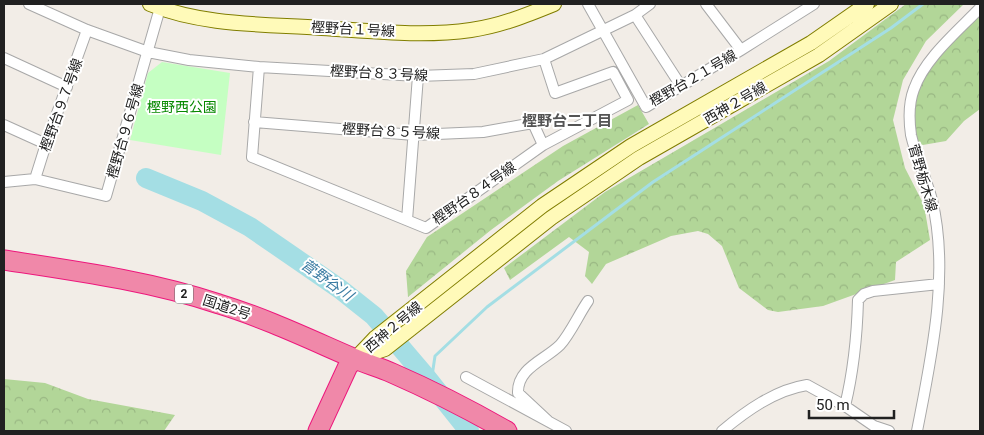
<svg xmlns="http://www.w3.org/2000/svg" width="984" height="435" font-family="Roboto,'Noto Sans JP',sans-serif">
<defs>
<pattern id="forest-crowns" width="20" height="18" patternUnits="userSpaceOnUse" patternTransform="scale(1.25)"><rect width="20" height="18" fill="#b2d698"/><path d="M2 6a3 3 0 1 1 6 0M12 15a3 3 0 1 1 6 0" fill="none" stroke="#99b783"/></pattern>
</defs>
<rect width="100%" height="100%" fill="#f2ede7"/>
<path fill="url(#forest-crowns)" d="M 906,4 L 964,4 L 926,41 L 903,80 L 893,120 L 905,168 L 924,205 L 930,240 L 896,262 L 895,280 L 823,306 L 778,312 L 768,310 L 739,288 L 722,246 L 708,234 L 698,231 L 671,236 L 606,264 L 592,284 L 585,276 L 589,252 L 569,237 L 510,280 L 504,268 L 605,192 L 829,61 Z
M 980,15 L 980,109 L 964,121 L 946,141 L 917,146 C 915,129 912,109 917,92 C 923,68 962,34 980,15 Z
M 638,105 L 649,124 L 558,181 L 491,230 L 408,297 L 406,271 L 427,237 L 563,146 Z
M 4,379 L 45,383 L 88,399 L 175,415 L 164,431 L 4,431 Z"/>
<path fill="#c5ffc2" d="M 162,62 L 230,73 L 221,155 L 130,140 L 148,73 Z"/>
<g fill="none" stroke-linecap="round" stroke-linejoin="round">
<path stroke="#a4dee4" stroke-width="3" d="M 431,383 L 435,356 L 487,307 L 653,182 L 891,28 L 923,4"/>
<path stroke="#a4dee4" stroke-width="20" d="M 146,178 L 202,201 L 250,227 L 340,289 L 374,316 L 426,377 L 469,431"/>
<defs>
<path id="street" d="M 29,4 L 87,30 L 148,52 L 189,60 L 259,67 L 418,76 L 474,74 L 544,59 L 635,15 L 650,4
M 588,4 L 646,107 L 741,50 L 814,4
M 706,4 L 741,50
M 635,15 L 681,86
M 4,58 L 67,87
M 259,67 L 252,157 L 426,228 L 543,145 L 628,100 L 613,72 L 555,93 L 544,59
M 254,122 L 414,135 L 483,132 L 533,123 L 543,145
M 4,125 L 46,144
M 35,179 L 46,144 L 87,30
M 4,182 L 35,179 L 106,196 L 160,8
M 407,220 L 418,76
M 466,377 L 566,431
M 845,406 C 854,369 857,338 858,300 L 864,294 L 873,291 L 939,284
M 548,421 L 518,393 C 517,368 545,360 560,345 C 570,334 579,314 588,301
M 722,431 C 746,411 775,390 807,385 L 845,406 L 874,426 L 889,431
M 917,431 C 931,359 950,274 932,200 C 926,178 916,157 911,135 C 909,121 909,102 914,89 C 925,58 958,31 980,8"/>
<path id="secondary" d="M 150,4 C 202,26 267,24 322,28 C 371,31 422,37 471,30 C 500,26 527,15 554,4
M 357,357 L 375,338 L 542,206 L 631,146 L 811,43 L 867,4
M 355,359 L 385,349 L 551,218 L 639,158 L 819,55 L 891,4"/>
<path id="highway" d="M 4,260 C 76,271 150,281 219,304 C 265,318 309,339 353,358 C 366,364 379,367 392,373 C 431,390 470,410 507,431
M 318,431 L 348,366 L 355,359"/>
</defs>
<use href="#street" stroke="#a8a8a8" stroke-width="12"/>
<use href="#secondary" stroke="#817e00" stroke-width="16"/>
<use href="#highway" stroke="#ed177c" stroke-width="21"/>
<use href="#street" stroke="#fff" stroke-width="10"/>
<use href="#secondary" stroke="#fffab9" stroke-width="14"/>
<use href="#highway" stroke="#f088a9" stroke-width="19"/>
</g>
<g text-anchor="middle" stroke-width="4" stroke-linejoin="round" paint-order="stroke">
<rect fill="#fff" stroke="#646464" stroke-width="1" x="175" y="284.5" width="18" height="19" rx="4"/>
<g font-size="12" font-weight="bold" fill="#212121">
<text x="184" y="298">2</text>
</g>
<g font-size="14" fill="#212121" stroke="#fff">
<text transform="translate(353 29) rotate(3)" y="5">樫野台１号線</text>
<text transform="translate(379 73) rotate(3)" y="5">樫野台８３号線</text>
<text transform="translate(693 78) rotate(-30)" y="5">樫野台２１号線</text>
<text transform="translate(735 103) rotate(-30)" y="5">西神２号線</text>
<text transform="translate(61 105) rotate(-70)" y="5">樫野台９７号線</text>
<text transform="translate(125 131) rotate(-74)" y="5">樫野台９６号線</text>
<text transform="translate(391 131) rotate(3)" y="5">樫野台８５号線</text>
<text transform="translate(923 178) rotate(74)" y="5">菅野栃木線</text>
<text transform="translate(474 193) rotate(-35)" y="5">樫野台８４号線</text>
<text transform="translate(227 307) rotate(18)" y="5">国道2号</text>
<text transform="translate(393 327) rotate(-40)" y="5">西神２号線</text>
</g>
<g font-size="14" fill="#078901" stroke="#fff">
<text x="182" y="112">樫野西公園</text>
</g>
<g font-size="15" font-weight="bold" fill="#545454" stroke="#fff">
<text x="567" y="126">樫野台二丁目</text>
</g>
<g font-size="15" font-style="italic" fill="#3b7ca3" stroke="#fff">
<text transform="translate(327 280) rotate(36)" y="5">菅野谷川</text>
</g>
</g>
<rect width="984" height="435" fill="none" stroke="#212121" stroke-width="10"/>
<path d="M809 410v8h85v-8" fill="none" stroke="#212121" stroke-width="2.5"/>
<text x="816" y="410" font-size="15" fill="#212121" stroke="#ffffff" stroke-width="4" paint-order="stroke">50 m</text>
</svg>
